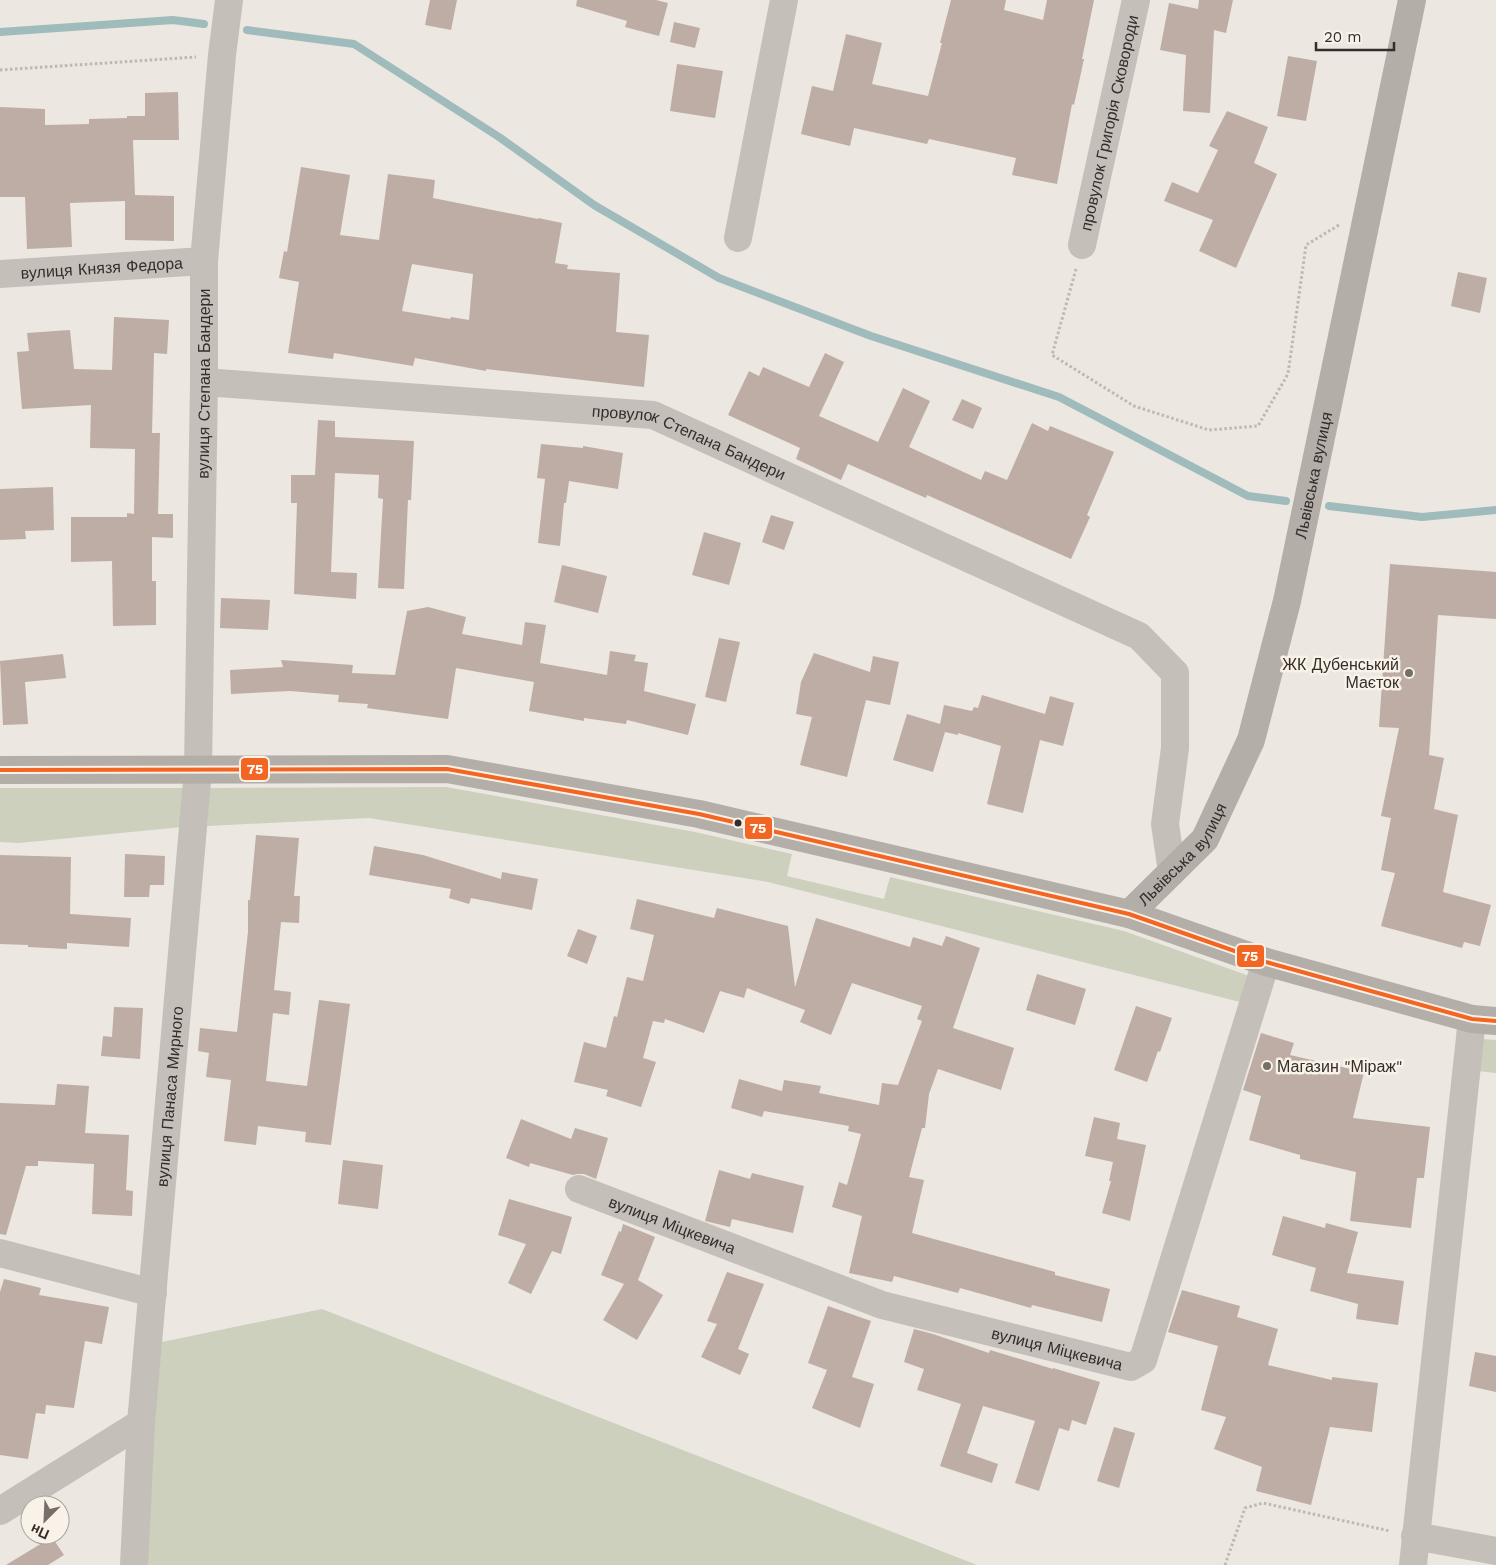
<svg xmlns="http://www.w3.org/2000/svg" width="1496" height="1565" font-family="'Work Sans',sans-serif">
<rect width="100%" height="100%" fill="#ece7e1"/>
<path fill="#ccd0bc" d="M 446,787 L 695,832 L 792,854 L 787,876 L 884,899 L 890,877 L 1124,931 L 1252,977 L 1244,1003 L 768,882 L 369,818 L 207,826 L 210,788 Z
M 0,788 L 185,788 L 182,827 L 19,843 L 0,842 Z
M 1481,1039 L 1496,1040 L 1496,1073 L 1478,1071 Z
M 322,1309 L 977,1565 L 147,1565 L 154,1420 L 162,1342 Z"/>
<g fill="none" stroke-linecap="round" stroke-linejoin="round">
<path stroke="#9fbbbb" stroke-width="8" d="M 247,30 L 354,44 L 499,137 L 594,205 L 719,278 L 871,336 L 1059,397 L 1248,496 L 1286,501
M 0,32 L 173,20 L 204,24
M 1329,506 L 1422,517 L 1496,510"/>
</g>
<path fill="#beada4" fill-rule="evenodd" d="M 430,0 L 457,0 L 451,30 L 425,25 Z
M 577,0 L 656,0 L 668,3 L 659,36 L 625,27 L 627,21 L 576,6 Z
M 951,0 L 1006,0 L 1004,10 L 1043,20 L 1047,0 L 1094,0 L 1082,59 L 1084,59 L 1074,105 L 1072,104 L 1057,184 L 1012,175 L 1016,158 L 929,139 L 927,144 L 854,128 L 850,146 L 801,134 L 812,86 L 833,91 L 846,34 L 882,43 L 872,84 L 928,96 L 942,43 L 940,43 Z
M 1199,0 L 1233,0 L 1226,33 L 1214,30 L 1210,113 L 1183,111 L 1186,55 L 1160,50 L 1169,3 L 1198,9 Z
M 674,22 L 700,28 L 695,48 L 670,42 Z
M 1288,56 L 1317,61 L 1306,121 L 1277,116 Z
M 677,64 L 723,71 L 715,118 L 670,111 Z
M 178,92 L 179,140 L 133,140 L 135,195 L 174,196 L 174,241 L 125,240 L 125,201 L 70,203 L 72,247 L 27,249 L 25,197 L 0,197 L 0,107 L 45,109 L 45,125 L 89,124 L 89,119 L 127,118 L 127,116 L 145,116 L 145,93 Z
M 1227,111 L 1268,127 L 1254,163 L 1277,174 L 1236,268 L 1199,251 L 1213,220 L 1164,201 L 1172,182 L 1198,193 L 1218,150 L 1209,146 Z
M 301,167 L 350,175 L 340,235 L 379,240 L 388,174 L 435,180 L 433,198 L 538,219 L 538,218 L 562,223 L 555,263 L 568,265 L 567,269 L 620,273 L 616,332 L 649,335 L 644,387 L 486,369 L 486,371 L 415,358 L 413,366 L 334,353 L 333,359 L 288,353 L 299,282 L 279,278 L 284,251 L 287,252 ZM 412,264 L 473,274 L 469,320 L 451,317 L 450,319 L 402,311 Z
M 1458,272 L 1487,278 L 1480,313 L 1451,306 Z
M 114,317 L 169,320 L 167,354 L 154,353 L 152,433 L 160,433 L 158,514 L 173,514 L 173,538 L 152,537 L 152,581 L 156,581 L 156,625 L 113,626 L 112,561 L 71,562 L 71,517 L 127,517 L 127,513 L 134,514 L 135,449 L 90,448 L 91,405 L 22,409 L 17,352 L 29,351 L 27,333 L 70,330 L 74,369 L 112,370 Z
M 825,353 L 844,362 L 819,416 L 878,442 L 903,388 L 930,401 L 909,447 L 981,480 L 985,471 L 1007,480 L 1032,423 L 1048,431 L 1050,426 L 1114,452 L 1087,515 L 1090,517 L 1071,559 L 927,495 L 926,498 L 848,464 L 841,480 L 796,459 L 800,448 L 728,415 L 749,371 L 759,376 L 763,367 L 809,387 Z
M 962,399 L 982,408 L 973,429 L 952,420 Z
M 318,420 L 335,421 L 335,437 L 414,441 L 411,500 L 408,500 L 404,589 L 378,588 L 383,499 L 378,498 L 379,475 L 335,473 L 331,572 L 357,573 L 356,599 L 294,594 L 297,503 L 291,503 L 291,475 L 315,475 Z
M 541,444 L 583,448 L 583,446 L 623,453 L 618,489 L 569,481 L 566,503 L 564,503 L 560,546 L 538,543 L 545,479 L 537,478 Z
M 53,487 L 54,530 L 25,531 L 26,539 L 0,540 L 0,489 Z
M 771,515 L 794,522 L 784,550 L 762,542 Z
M 704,532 L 741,543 L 729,585 L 692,575 Z
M 1390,564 L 1496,572 L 1496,619 L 1438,615 L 1429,755 L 1444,758 L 1434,809 L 1458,815 L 1443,892 L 1491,905 L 1480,946 L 1464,942 L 1462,948 L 1381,926 L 1395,873 L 1381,870 L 1391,818 L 1381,816 L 1399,728 L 1379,727 Z
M 562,565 L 607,576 L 598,613 L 554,602 Z
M 221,598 L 270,600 L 268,630 L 220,628 Z
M 428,607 L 466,617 L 462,634 L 522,645 L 525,622 L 546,625 L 540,663 L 607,675 L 610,651 L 636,655 L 634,661 L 648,663 L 644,691 L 696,704 L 688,735 L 627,720 L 626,724 L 584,718 L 584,721 L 529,711 L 534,682 L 456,668 L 448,719 L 367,708 L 368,704 L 338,702 L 339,695 L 290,691 L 231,694 L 230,670 L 283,667 L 281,660 L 353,665 L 352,673 L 395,675 L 407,611 Z
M 719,638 L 740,642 L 726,702 L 705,697 Z
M 814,653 L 870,672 L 873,656 L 899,662 L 890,705 L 866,700 L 847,777 L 800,765 L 812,717 L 796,714 L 801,682 Z
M 63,654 L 66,678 L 25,682 L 28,724 L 3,725 L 0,661 Z
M 982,695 L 1045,714 L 1050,696 L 1074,703 L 1063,746 L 1040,740 L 1023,813 L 987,804 L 1001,746 L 958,733 L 958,735 L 945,732 L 933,772 L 893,760 L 907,714 L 940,724 L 944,705 L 972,711 L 974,707 L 978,708 Z
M 256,835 L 299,838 L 294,896 L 300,896 L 299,923 L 281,922 L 274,990 L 291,992 L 289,1015 L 273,1013 L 266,1081 L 307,1086 L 319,1000 L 350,1004 L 331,1145 L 305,1142 L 306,1132 L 258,1126 L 256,1145 L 224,1141 L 231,1080 L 206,1077 L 209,1053 L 198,1051 L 200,1028 L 237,1032 L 248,932 L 248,900 L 250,900 Z
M 374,846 L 423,855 L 501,879 L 502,872 L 538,879 L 532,910 L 471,898 L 469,904 L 449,898 L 451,889 L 369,875 Z
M 125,854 L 165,856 L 164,885 L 150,885 L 149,897 L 124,897 Z
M 0,855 L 71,857 L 70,914 L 131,918 L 129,947 L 67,943 L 67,949 L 28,947 L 28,945 L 0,944 Z
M 637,899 L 714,918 L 717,908 L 788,926 L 795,987 L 816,918 L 910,947 L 913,937 L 942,946 L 946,936 L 980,948 L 953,1028 L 1014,1048 L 1001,1090 L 938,1069 L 929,1094 L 925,1128 L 922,1128 L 909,1177 L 924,1180 L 912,1233 L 1055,1272 L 1055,1275 L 1110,1289 L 1102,1322 L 1032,1305 L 1031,1308 L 960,1288 L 958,1293 L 894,1276 L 892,1282 L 849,1273 L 862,1216 L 832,1207 L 839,1182 L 847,1185 L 861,1134 L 848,1131 L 849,1126 L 764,1111 L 762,1117 L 731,1108 L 739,1079 L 782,1091 L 784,1080 L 821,1086 L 819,1093 L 879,1105 L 882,1083 L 898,1085 L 922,1021 L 917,1019 L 922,1006 L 852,983 L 831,1035 L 800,1022 L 805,1010 L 747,988 L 744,998 L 720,991 L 704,1033 L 665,1019 L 664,1023 L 653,1021 L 643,1058 L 656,1062 L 641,1107 L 606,1096 L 608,1090 L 574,1082 L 584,1042 L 606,1048 L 614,1016 L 617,1017 L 627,977 L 643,981 L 654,935 L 630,929 Z
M 578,929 L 597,936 L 587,964 L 567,956 Z
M 1037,974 L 1086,989 L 1075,1025 L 1026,1010 Z
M 1136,1006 L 1172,1018 L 1160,1052 L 1158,1051 L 1147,1082 L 1114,1070 Z
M 114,1007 L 143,1008 L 140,1059 L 101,1056 L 103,1036 L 112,1037 Z
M 1261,1033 L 1294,1043 L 1290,1055 L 1364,1072 L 1353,1118 L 1430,1127 L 1424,1178 L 1417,1178 L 1411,1228 L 1350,1221 L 1356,1172 L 1300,1159 L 1300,1155 L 1249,1140 L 1261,1096 L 1243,1090 Z
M 57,1084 L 89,1086 L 85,1133 L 129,1135 L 126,1190 L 133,1191 L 132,1216 L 92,1214 L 94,1164 L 38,1161 L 38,1166 L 26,1166 L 6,1235 L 0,1234 L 0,1103 L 55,1105 Z
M 1094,1117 L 1120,1123 L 1117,1139 L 1146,1145 L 1130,1221 L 1102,1213 L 1111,1181 L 1109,1181 L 1113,1162 L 1085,1156 Z
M 521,1119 L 571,1139 L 575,1128 L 608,1138 L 596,1179 L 584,1174 L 577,1174 L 573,1175 L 530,1163 L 529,1167 L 506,1158 Z
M 343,1160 L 383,1165 L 378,1209 L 338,1204 Z
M 719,1170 L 750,1179 L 752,1173 L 804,1186 L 793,1233 L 732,1219 L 730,1227 L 705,1221 Z
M 509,1199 L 572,1217 L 561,1254 L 552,1251 L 531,1294 L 508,1283 L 526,1244 L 498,1235 Z
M 1283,1216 L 1325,1228 L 1326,1223 L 1358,1232 L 1347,1273 L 1404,1281 L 1398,1325 L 1356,1319 L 1358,1304 L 1310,1291 L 1316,1268 L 1272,1255 Z
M 623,1224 L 655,1237 L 638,1280 L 663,1295 L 637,1340 L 603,1320 L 624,1284 L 601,1275 L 619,1231 L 621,1232 Z
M 727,1272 L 764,1284 L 738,1349 L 749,1354 L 740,1375 L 701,1357 L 717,1324 L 707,1321 Z
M 4,1279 L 41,1288 L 39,1295 L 109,1307 L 102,1344 L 85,1341 L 74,1408 L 46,1405 L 45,1414 L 36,1413 L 28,1459 L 0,1455 L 0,1292 Z
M 1182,1290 L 1240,1306 L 1237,1317 L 1278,1329 L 1268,1365 L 1332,1380 L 1332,1377 L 1378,1383 L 1372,1432 L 1330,1427 L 1311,1505 L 1256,1491 L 1262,1467 L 1214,1449 L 1226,1417 L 1201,1410 L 1218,1346 L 1168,1332 Z
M 828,1306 L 871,1321 L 852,1377 L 874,1384 L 860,1428 L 812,1408 L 827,1370 L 808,1363 Z
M 914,1329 L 933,1334 L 989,1353 L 990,1350 L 1053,1369 L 1053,1368 L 1100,1382 L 1086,1425 L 1072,1420 L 1069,1431 L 1059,1428 L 1039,1491 L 1015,1483 L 1035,1421 L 983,1406 L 967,1453 L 998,1464 L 992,1483 L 940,1466 L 961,1404 L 917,1390 L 924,1369 L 904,1362 Z
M 1475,1352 L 1496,1356 L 1496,1392 L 1469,1386 Z
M 1114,1427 L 1135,1433 L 1119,1488 L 1097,1481 Z
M 52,1537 L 64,1555 L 48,1565 L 6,1565 Z"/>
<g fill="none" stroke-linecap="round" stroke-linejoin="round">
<path stroke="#beb8b3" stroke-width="3" stroke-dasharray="2.5 2.5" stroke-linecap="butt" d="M 0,70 L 196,57
M 1076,269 L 1052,355 L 1134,406 L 1209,430 L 1258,426 L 1288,374 L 1306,245 L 1339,225
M 1225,1565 L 1245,1508 L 1263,1503 L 1390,1531"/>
<g stroke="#c5bfba" stroke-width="28">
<path d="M 738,238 L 784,0"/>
<path id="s1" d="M 1082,245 L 1136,0"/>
<path id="s2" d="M 0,274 L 204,261"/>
<path id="s3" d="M 204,382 L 653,415 L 1139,636 L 1175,673 L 1175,748 L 1165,824 L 1172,872"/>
<path id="s4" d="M 579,1189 L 882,1305 L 1131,1367 L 1143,1360 L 1266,962"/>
<path d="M 0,1253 L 153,1293"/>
<path d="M 0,1511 L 141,1423"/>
<path d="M 1415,1536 L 1496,1551"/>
<path id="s5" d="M 134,1565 L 141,1423 L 198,770 L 204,382 L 204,261 L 222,55 L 229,0"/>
<path d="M 1413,1565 L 1472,1019"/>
</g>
<g stroke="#b4aea9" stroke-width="28">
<path d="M 0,770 L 447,769 L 699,814 L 1129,914 L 1266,962 L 1472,1019 L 1496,1021"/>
<path id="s6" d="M 1129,914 L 1205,839 L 1251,740 L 1287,601 L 1412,0"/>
</g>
<defs>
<path id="bus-1" d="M 0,770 L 447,769 L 699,814 L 1129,914 L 1266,962 L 1472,1019 L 1496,1021"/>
</defs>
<use href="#bus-1" stroke="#f8f2e9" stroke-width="8"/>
<use href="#bus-1" stroke="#f26522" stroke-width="4"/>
</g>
<g fill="#756e69" stroke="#f8f2e9" stroke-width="2">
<circle cx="1409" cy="673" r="5"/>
<circle cx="1267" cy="1066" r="5"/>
</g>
<circle fill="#352d29" stroke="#f8f2e9" stroke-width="2" cx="738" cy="823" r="4.5"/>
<g text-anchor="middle" stroke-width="5" stroke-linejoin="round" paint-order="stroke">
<g font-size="16" fill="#352d29" stroke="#f8f2e9">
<text dy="6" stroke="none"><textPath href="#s1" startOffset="125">провулок Григорія Сковороди</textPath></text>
<text dy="6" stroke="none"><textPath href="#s2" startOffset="102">вулиця Князя Федора</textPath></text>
<text dy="6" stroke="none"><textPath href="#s5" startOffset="1184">вулиця Степана Бандери</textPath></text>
<text dy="6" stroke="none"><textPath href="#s3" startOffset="492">провулок Степана Бандери</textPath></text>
<text dy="6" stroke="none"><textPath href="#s6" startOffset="488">Львівська вулиця</textPath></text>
<text dy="6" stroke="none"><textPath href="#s6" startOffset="81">Львівська вулиця</textPath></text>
<text dy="6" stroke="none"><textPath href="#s5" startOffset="470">вулиця Панаса Мирного</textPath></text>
<text dy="6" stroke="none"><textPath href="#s4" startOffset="100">вулиця Міцкевича</textPath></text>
<text dy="6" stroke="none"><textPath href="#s4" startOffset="505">вулиця Міцкевича</textPath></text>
</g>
<g font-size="16" fill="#352d29" stroke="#f8f2e9" text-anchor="end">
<text x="1399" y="670">ЖК Дубенський<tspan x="1399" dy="18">Маєток</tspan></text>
<text x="1277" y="1072" text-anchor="start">Магазин "Міраж"</text>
</g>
</g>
<g stroke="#f8f2e9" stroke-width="2">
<rect x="240" y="757" width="29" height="24" rx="5" fill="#f26522"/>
<rect x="744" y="816" width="29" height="24" rx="5" fill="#f26522"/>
<rect x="1236" y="944" width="29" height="24" rx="5" fill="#f26522"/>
</g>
<g font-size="14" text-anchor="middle" font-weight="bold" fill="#fff">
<text x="255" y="774">75</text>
<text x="758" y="833">75</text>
<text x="1250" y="961">75</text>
</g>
<g transform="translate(45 1520) rotate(204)"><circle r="24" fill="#f8f2e9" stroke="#aaa39c"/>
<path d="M0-4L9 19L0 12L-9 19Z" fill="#756e69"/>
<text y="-8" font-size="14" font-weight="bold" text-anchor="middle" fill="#352d29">Пн</text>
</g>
<path d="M1316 42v8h78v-8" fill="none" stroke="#352d29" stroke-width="2.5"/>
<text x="1324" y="42" font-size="15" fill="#352d29" stroke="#f8f2e9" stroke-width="4" paint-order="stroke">20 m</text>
</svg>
